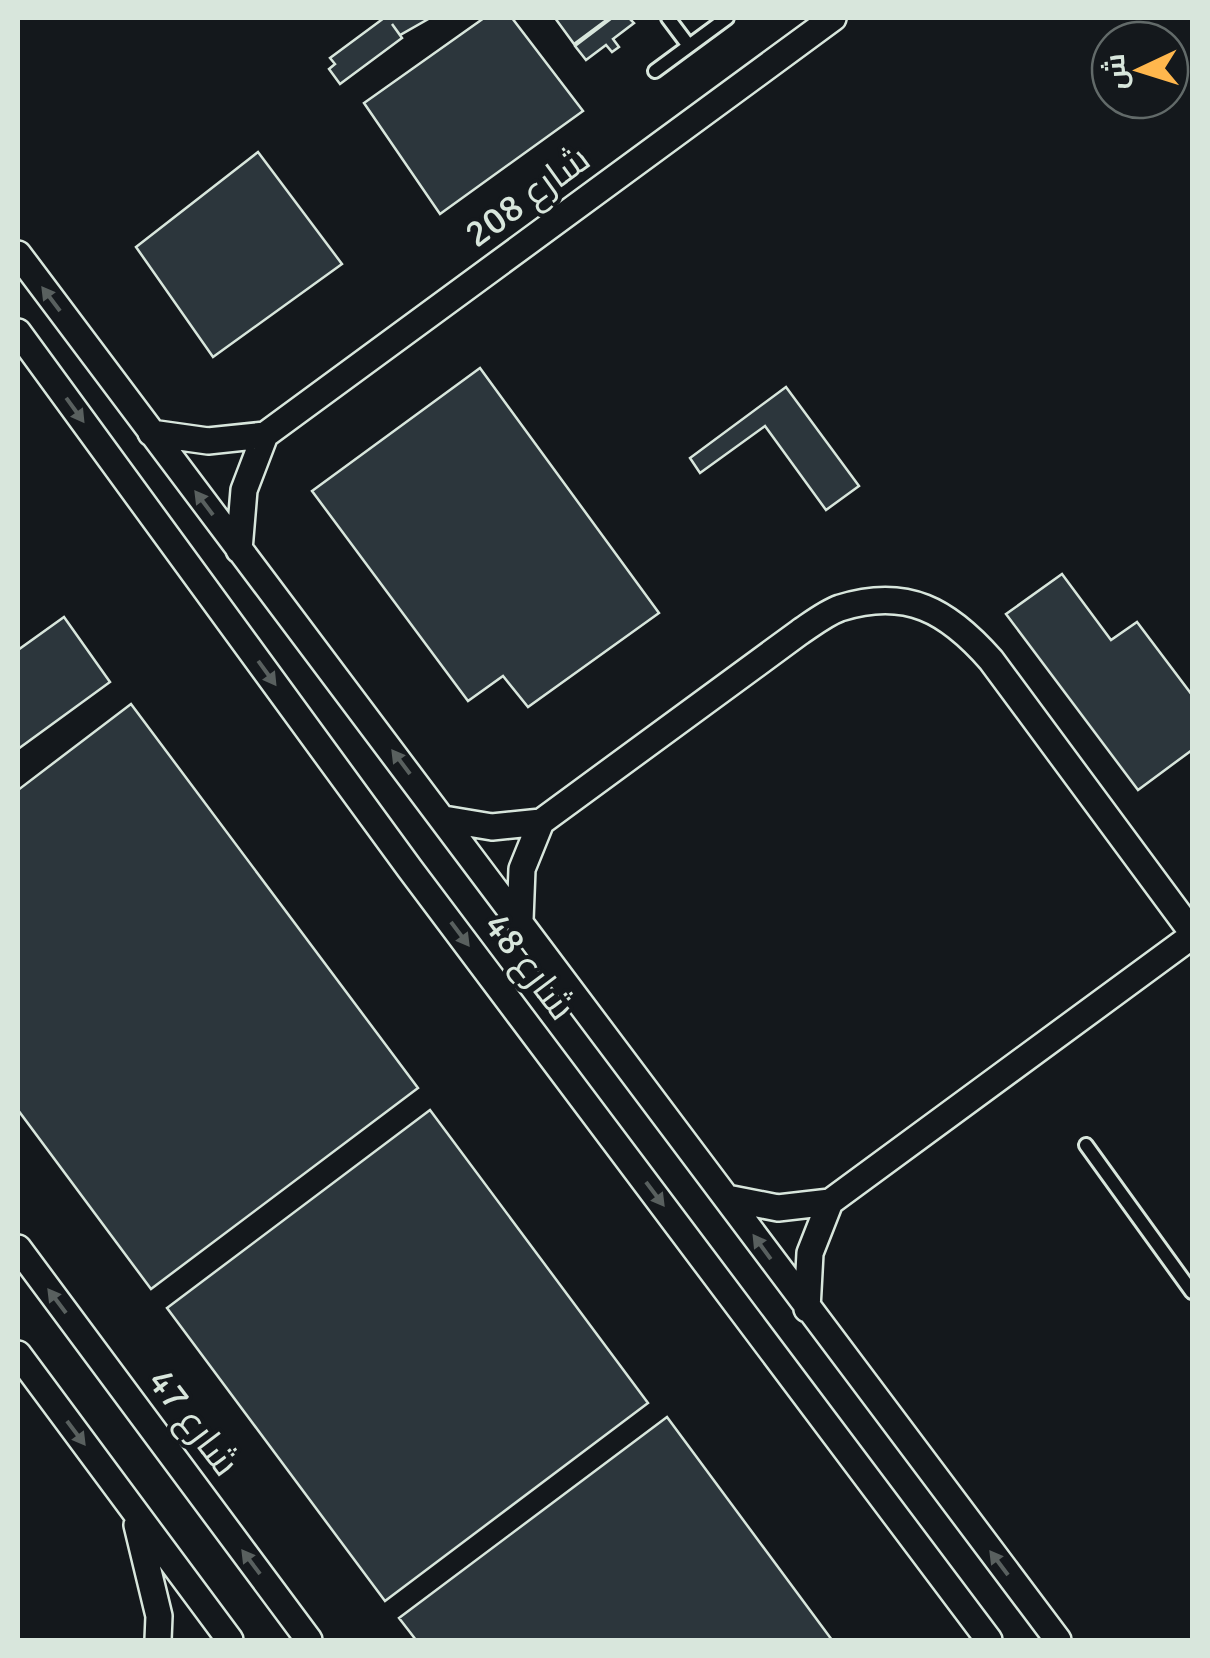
<svg xmlns="http://www.w3.org/2000/svg" width="1210" height="1658" font-family="Signika,Cairo,sans-serif">
<rect width="100%" height="100%" fill="#14181c"/>
<path fill="#2c363c" stroke="#d8e6dc" stroke-width="2.5" d="M 384,18 L 430,18 L 400,35 L 392,24 L 402,38 L 340,84 L 329,69 L 335,64 L 330,58 Z
M 484,18 L 512,18 L 583,111 L 440,214 L 364,103 Z
M 555,18 L 609,18 L 574,44 Z
M 612,18 L 629,18 L 634,23 L 613,39 L 619,47 L 612,52 L 606,45 L 586,60 L 575,46 Z
M 258,152 L 342,264 L 213,357 L 136,247 Z
M 480,368 L 659,613 L 528,707 L 503,676 L 468,701 L 312,491 Z
M 786,387 L 859,486 L 826,510 L 765,426 L 700,473 L 690,458 Z
M 1062,574 L 1111,640 L 1137,622 L 1192,695 L 1192,750 L 1138,790 L 1006,614 Z
M 64,617 L 110,682 L 18,749 L 18,650 Z
M 131,704 L 418,1088 L 151,1289 L 18,1110 L 18,790 Z
M 430,1110 L 648,1403 L 385,1601 L 167,1308 Z
M 667,1417 L 832,1640 L 416,1640 L 399,1618 Z"/>
<g fill="none" stroke-linecap="round" stroke-linejoin="round">
<defs>
<path id="lane" d="M 668,18 L 689,46
M 655,71 L 727,18
M 1086,1145 L 1192,1292"/>
<path id="street" d="M 18,254 L 1058,1640
M 18,332 L 410,869 L 989,1640
M 151,433 L 208,441 L 265,435 L 833,18
M 239,550 L 244,490 L 265,435
M 444,819 L 492,827 L 541,822 L 800,632 C 812,624 826,613 840,608 C 907,587 948,611 991,660 L 1192,932
M 520,920 L 522,869 L 541,822
M 727,1198 L 778,1208 L 830,1202 L 1192,936
M 18,1248 L 309,1640
M 807,1309 L 810,1253 L 830,1202
M 18,1354 L 230,1640
M 137,1525 L 159,1616 L 158,1640"/>
</defs>
<use href="#lane" stroke="#d8e6dc" stroke-width="18"/>
<use href="#street" stroke="#d8e6dc" stroke-width="30"/>
<use href="#lane" stroke="#14181c" stroke-width="12"/>
<use href="#street" stroke="#14181c" stroke-width="25"/>
</g>
<defs><path id="oneway-solid" d="M-6-.8H1V-3.2L6.5 0L1 3.2V.8H-6Z" transform="scale(2.5)"/></defs>
<g fill="#59605f">
<use href="#oneway-solid" transform="translate(51 299) rotate(-127)"/>
<use href="#oneway-solid" transform="translate(75 410) rotate(54)"/>
<use href="#oneway-solid" transform="translate(204 503) rotate(-127)"/>
<use href="#oneway-solid" transform="translate(267 673) rotate(54)"/>
<use href="#oneway-solid" transform="translate(401 762) rotate(-127)"/>
<use href="#oneway-solid" transform="translate(460 934) rotate(53)"/>
<use href="#oneway-solid" transform="translate(655 1194) rotate(53)"/>
<use href="#oneway-solid" transform="translate(762 1247) rotate(-126)"/>
<use href="#oneway-solid" transform="translate(57 1301) rotate(-127)"/>
<use href="#oneway-solid" transform="translate(76 1433) rotate(53)"/>
<use href="#oneway-solid" transform="translate(251 1562) rotate(-127)"/>
<use href="#oneway-solid" transform="translate(999 1563) rotate(-127)"/>
</g>
<g text-anchor="middle" stroke-width="8" stroke-linejoin="round" paint-order="stroke">
<g font-size="38" fill="#d8e6dc" stroke="#14181c">
<text transform="translate(527 196) rotate(-36)" y="13">شارع 208</text>
<text transform="translate(530 966) rotate(53)" y="13">شارع 48</text>
<text transform="translate(194 1422) rotate(53)" y="13">شارع 47</text>
</g>
</g>
<rect width="1210" height="1658" fill="none" stroke="#d8e6dc" stroke-width="40"/>
<g transform="translate(1140 70) rotate(266)"><circle r="48" fill="#14181c" stroke="#626a69" stroke-width="2.5"/>
<path d="M0-8L18 38L0 25L-18 38Z" fill="#ffb74d"/>
<text y="-15" font-size="28" font-weight="bold" text-anchor="middle" fill="#d8e6dc">ش</text>
</g>
</svg>
